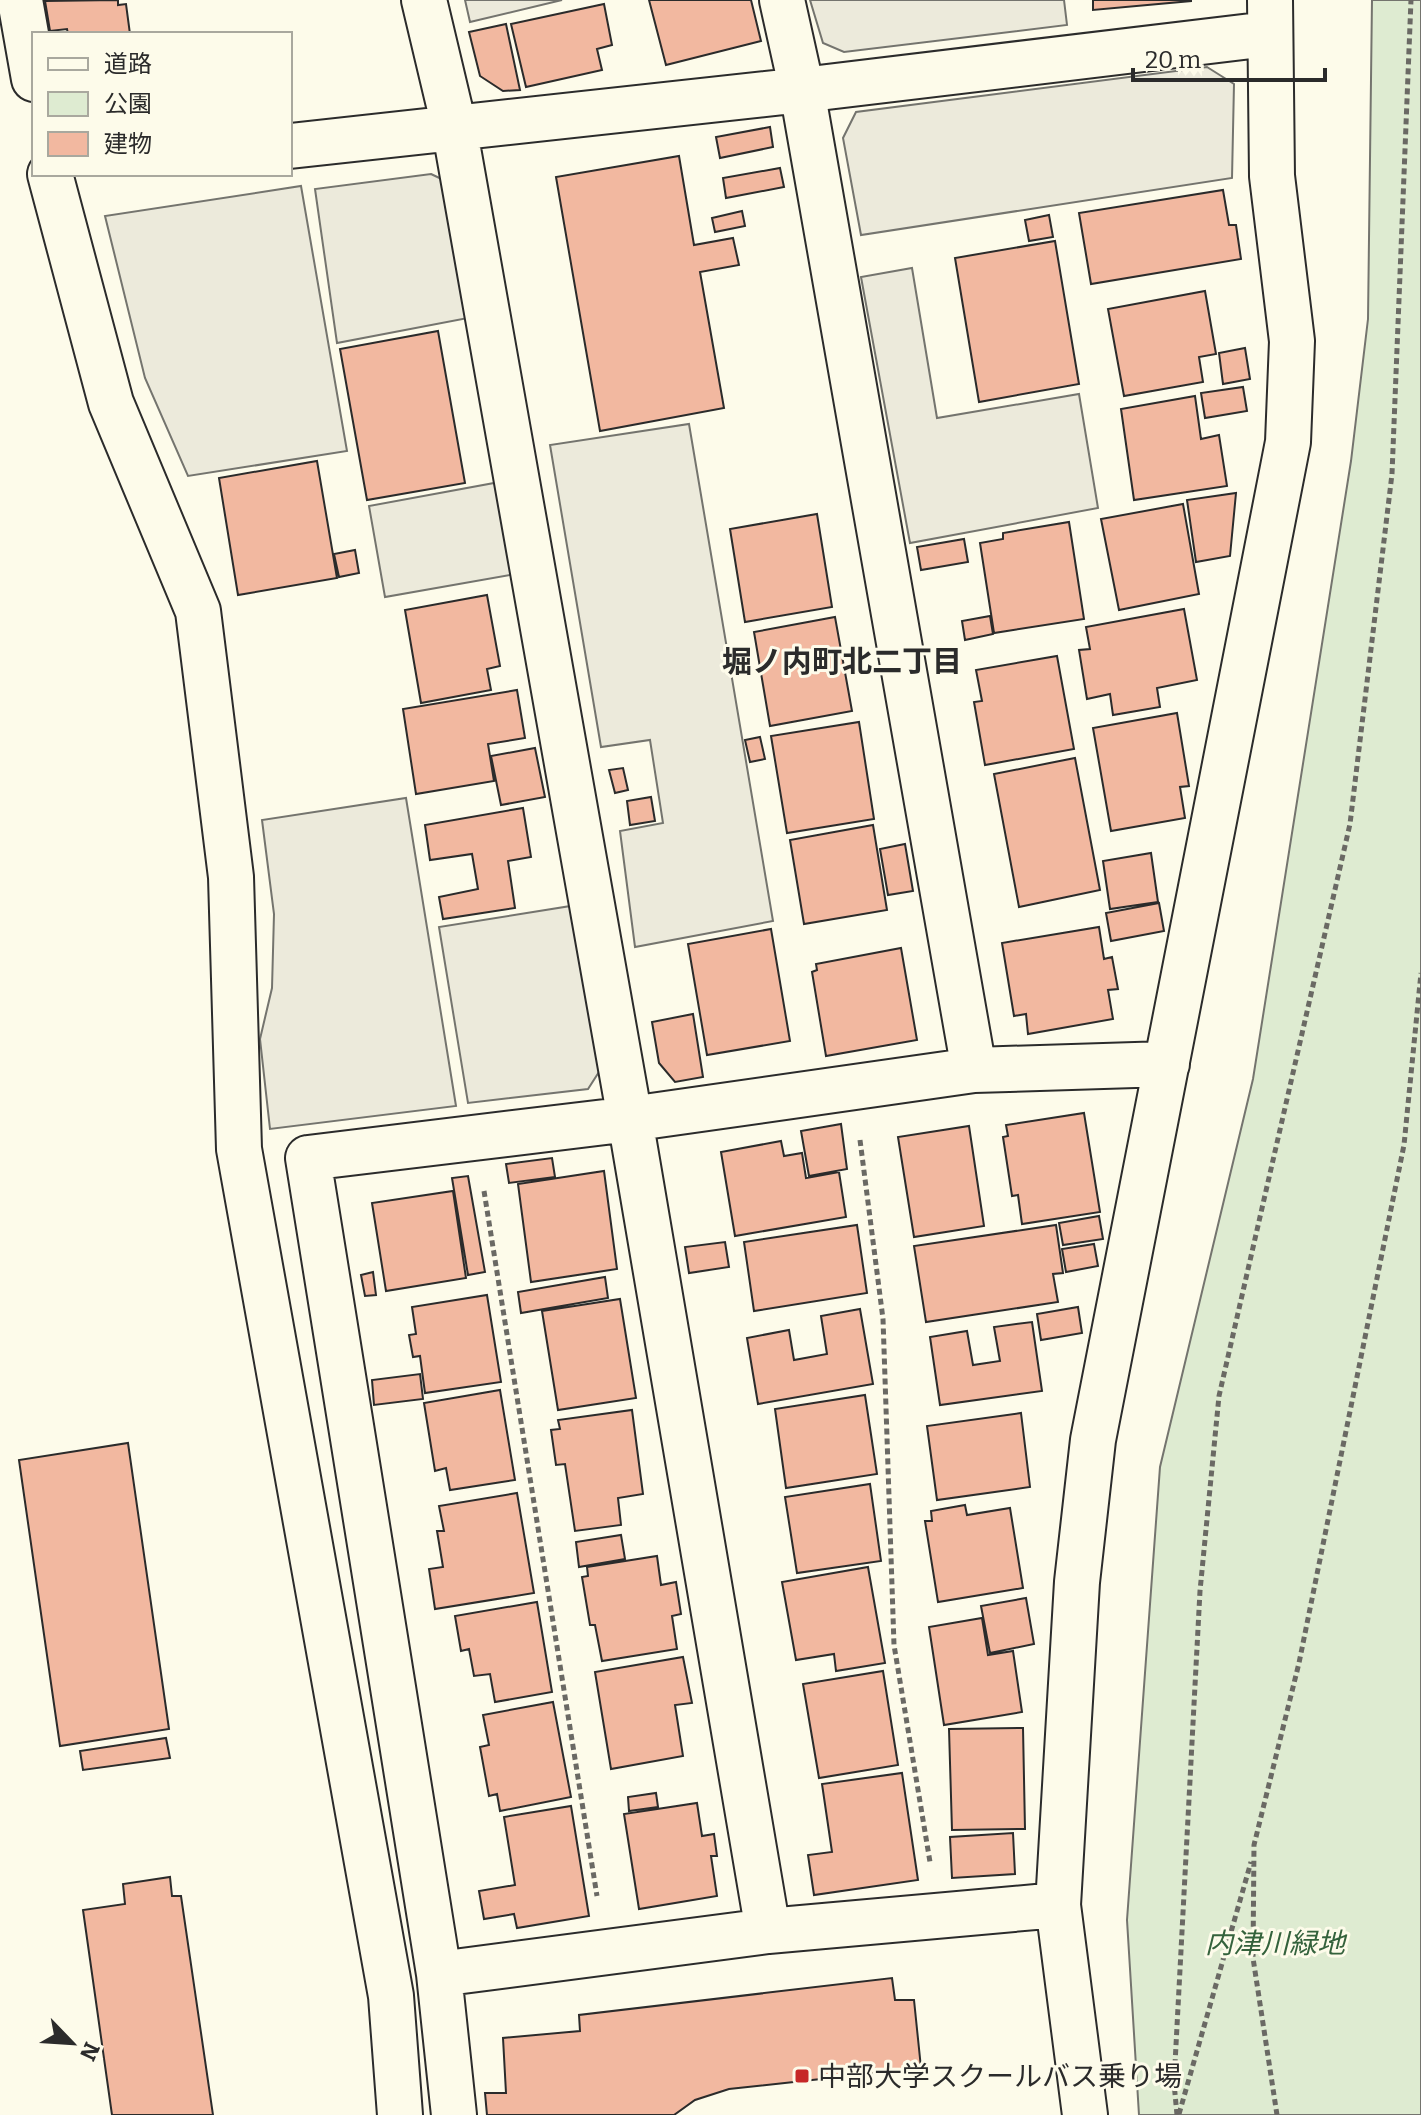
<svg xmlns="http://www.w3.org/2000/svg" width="1421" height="2115" font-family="Bitter,'Noto Sans JP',serif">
<rect width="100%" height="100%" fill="#fdfbea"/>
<path fill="#deebd1" stroke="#74746e" stroke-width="2" d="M 1372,0 L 1421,0 L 1421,2115 L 1139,2115 L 1127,1920 L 1160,1467 L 1253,1079 L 1351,461 L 1368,319 Z"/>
<path fill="#eceadb" stroke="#74746e" stroke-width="2" d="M 465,0 L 562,0 L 470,22 Z
M 810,0 L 1064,0 L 1067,25 L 844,52 L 823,43 Z
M 1207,67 L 1234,84 L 1232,178 L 861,235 L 843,138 L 856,112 Z
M 431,174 L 450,183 L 468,318 L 337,343 L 315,189 Z
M 301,186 L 347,451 L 188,476 L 145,378 L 105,216 Z
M 912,268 L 937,418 L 1079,394 L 1098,508 L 910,543 L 861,277 Z
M 689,424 L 773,921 L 635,947 L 620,831 L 663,823 L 650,740 L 601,747 L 550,445 Z
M 505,481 L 521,573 L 385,597 L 369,506 Z
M 406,798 L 456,1106 L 270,1129 L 260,1039 L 272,988 L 274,914 L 262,820 Z
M 577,905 L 606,1061 L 588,1089 L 468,1103 L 439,927 Z"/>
<path fill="#f2b8a0" stroke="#2b2b2b" stroke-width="2" d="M 118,0 L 118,5 L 126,4 L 130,34 L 68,34 L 67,29 L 50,31 L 45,1 Z
M 649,0 L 751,0 L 761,41 L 666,65 Z
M 1093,0 L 1191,0 L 1191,1 L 1093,10 Z
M 604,4 L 612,45 L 597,49 L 602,70 L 526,87 L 511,24 Z
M 506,24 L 520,90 L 503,91 L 480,76 L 469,32 Z
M 770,127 L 773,147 L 720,158 L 716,137 Z
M 679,156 L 694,245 L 733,238 L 739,265 L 700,272 L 724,408 L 600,431 L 556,177 Z
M 780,168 L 784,187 L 726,198 L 723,178 Z
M 1223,190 L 1229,225 L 1236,225 L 1241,259 L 1091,284 L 1079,213 Z
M 742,211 L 745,226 L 715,232 L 712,218 Z
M 1049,215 L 1053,237 L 1029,241 L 1025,220 Z
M 1055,241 L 1079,384 L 979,402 L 955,258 Z
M 1205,291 L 1216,354 L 1199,357 L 1203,382 L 1124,396 L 1108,309 Z
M 438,331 L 465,483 L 367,500 L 340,349 Z
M 1245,348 L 1250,379 L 1223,384 L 1219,353 Z
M 1243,387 L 1247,411 L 1205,418 L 1201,393 Z
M 1195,396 L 1201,439 L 1219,435 L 1227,486 L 1134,500 L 1121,409 Z
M 317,461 L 337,578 L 238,595 L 219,478 Z
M 1236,493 L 1230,556 L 1196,562 L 1187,500 Z
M 1183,504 L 1199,594 L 1119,610 L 1101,519 Z
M 817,514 L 832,607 L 745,622 L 730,529 Z
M 1069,522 L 1084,619 L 994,633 L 980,543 L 1003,539 L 1003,533 Z
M 964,539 L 968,562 L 921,570 L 917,547 Z
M 355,550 L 359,573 L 339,577 L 334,554 Z
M 487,595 L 500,666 L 487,669 L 491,690 L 421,703 L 405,610 Z
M 1184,609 L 1197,680 L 1157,688 L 1160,707 L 1113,715 L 1110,694 L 1087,699 L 1079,650 L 1090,649 L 1086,627 Z
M 990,616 L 993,634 L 965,640 L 962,621 Z
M 835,617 L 852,711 L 770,726 L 754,632 Z
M 1057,656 L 1074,749 L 985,765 L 974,702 L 982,701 L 976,670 Z
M 517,690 L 525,738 L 488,744 L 494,781 L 416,794 L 403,709 Z
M 1177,713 L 1189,786 L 1180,787 L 1185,818 L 1111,831 L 1093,728 Z
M 859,722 L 874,819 L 787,833 L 771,736 Z
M 760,737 L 765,759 L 750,762 L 745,740 Z
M 535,748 L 545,797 L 501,805 L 491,756 Z
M 1075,758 L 1100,890 L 1019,907 L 994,774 Z
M 623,768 L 628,790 L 615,793 L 609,770 Z
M 651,797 L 655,821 L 630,825 L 627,801 Z
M 523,808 L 531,857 L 508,861 L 515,908 L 443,919 L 439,897 L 478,889 L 472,854 L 430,860 L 425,825 Z
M 873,825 L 887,910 L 804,924 L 790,840 Z
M 905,844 L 913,891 L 888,895 L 880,849 Z
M 1151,853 L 1158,902 L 1110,909 L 1103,861 Z
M 1159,903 L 1164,931 L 1111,941 L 1106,913 Z
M 1099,927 L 1104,959 L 1112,957 L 1118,989 L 1108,990 L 1113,1019 L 1028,1034 L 1026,1014 L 1014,1016 L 1002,943 Z
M 771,929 L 790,1041 L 707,1055 L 688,944 Z
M 901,948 L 917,1040 L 826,1056 L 812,972 L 817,970 L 816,964 Z
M 693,1014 L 703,1077 L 675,1082 L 659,1063 L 652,1022 Z
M 1084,1113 L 1100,1212 L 1022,1224 L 1018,1195 L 1012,1196 L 1003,1137 L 1008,1136 L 1006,1125 Z
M 841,1124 L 847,1169 L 809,1176 L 801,1131 Z
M 969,1126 L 984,1226 L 914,1237 L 898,1137 Z
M 781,1141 L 784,1156 L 802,1153 L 806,1178 L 839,1172 L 846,1217 L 735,1236 L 721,1152 Z
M 552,1158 L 555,1177 L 509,1183 L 506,1164 Z
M 604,1171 L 617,1269 L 531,1282 L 518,1184 Z
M 468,1176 L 485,1272 L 468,1275 L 452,1178 Z
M 453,1191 L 466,1278 L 386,1291 L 372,1203 Z
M 1099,1216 L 1103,1239 L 1063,1245 L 1059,1223 Z
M 857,1225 L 867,1293 L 754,1311 L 744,1242 Z
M 1056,1225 L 1063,1273 L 1053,1274 L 1058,1302 L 926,1322 L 914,1246 Z
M 725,1242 L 729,1267 L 689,1273 L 685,1247 Z
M 1094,1244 L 1098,1266 L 1066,1272 L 1062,1249 Z
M 373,1272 L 376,1295 L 365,1296 L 361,1275 Z
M 605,1277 L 608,1298 L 521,1313 L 518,1292 Z
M 487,1295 L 501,1382 L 425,1393 L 420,1356 L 413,1357 L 409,1335 L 416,1334 L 412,1307 Z
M 620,1299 L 636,1398 L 558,1410 L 542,1311 Z
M 1078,1307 L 1082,1333 L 1041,1340 L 1037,1314 Z
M 860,1309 L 873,1384 L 758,1404 L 747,1338 L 789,1330 L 794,1360 L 827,1354 L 821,1316 Z
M 1032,1322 L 1042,1391 L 940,1405 L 930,1337 L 967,1331 L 973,1365 L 1000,1361 L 994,1327 Z
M 420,1374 L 423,1399 L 374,1405 L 372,1380 Z
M 500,1390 L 515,1480 L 450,1490 L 446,1468 L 435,1471 L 424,1403 Z
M 865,1395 L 877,1474 L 786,1488 L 775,1409 Z
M 632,1410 L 643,1494 L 618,1498 L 621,1525 L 575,1531 L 565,1464 L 556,1465 L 551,1430 L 560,1429 L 558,1420 Z
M 1021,1413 L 1030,1487 L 937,1500 L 927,1426 Z
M 128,1443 L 169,1729 L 60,1746 L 19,1460 Z
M 870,1484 L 881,1561 L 797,1573 L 785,1497 Z
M 517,1493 L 534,1593 L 435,1609 L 429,1569 L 443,1567 L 437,1531 L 444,1531 L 439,1506 Z
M 965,1505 L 967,1515 L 1010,1508 L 1023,1588 L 938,1602 L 925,1521 L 932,1521 L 931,1511 Z
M 621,1535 L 625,1559 L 579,1567 L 576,1542 Z
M 657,1556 L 661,1585 L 676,1582 L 681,1614 L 672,1616 L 677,1649 L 602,1661 L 595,1625 L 590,1625 L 582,1577 L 588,1576 L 587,1567 Z
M 868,1567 L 885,1663 L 836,1671 L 834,1654 L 796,1660 L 782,1582 Z
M 1026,1598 L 1034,1644 L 990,1653 L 981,1606 Z
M 537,1602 L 552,1692 L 495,1702 L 490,1674 L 474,1676 L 469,1649 L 461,1651 L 455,1616 Z
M 982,1618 L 988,1655 L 1013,1651 L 1022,1712 L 944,1725 L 929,1627 Z
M 683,1657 L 692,1703 L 675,1705 L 683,1756 L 611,1769 L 595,1672 Z
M 883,1671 L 898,1765 L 819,1778 L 803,1684 Z
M 553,1702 L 571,1797 L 500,1811 L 497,1794 L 489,1796 L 480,1747 L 489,1745 L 483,1715 Z
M 1023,1728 L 1025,1829 L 952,1830 L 949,1729 Z
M 166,1738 L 170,1758 L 83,1770 L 80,1751 Z
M 902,1773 L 918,1880 L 814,1895 L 808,1855 L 832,1852 L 822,1784 Z
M 656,1793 L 658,1807 L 629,1811 L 628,1797 Z
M 697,1803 L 702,1836 L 714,1834 L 717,1856 L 711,1856 L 717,1896 L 639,1909 L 624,1814 Z
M 571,1806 L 589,1916 L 517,1928 L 514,1914 L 484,1919 L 479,1891 L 515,1885 L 504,1817 Z
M 1013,1833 L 1015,1874 L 952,1878 L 950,1837 Z
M 170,1877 L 172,1896 L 181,1896 L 213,2115 L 112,2115 L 83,1910 L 125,1904 L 123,1884 Z
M 892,1978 L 895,2000 L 914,2000 L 921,2068 L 729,2089 L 695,2100 L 674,2115 L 487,2115 L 485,2093 L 506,2093 L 503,2038 L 580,2031 L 579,2015 Z"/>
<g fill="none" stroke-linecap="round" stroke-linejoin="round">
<defs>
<path id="minor" d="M 20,0 L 34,79
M 424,0 L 454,126 L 630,1119 L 768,1931
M 782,0 L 802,90 L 974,1070
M 290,146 L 802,90 L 1268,34
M 50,174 L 111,403 L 198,611 L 231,877 L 239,1149 L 391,1996 L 400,2115
M 439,1974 L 768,1931 L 1058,1905
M 454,2115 L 439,1974 L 308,1158 L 630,1119 L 974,1070 L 1167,1064
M 1085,2115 L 1058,1905 L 1077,1582 L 1093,1440 L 1288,442 L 1292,341 L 1272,176 L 1270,0"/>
</defs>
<use href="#minor" stroke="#2b2b2b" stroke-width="48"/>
<path stroke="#6a6964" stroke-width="5" stroke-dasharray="6 4" stroke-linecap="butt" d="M 860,1140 L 883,1319 L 894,1645 L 930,1862
M 484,1191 L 597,1896
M 1179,2114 L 1251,1862
M 1177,2115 L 1174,2083 L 1200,1591 L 1219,1396 L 1350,824 L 1392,474 L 1411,0
M 1277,2115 L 1253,1958 L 1254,1845 L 1299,1663 L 1404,1145 L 1421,973"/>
<use href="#minor" stroke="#fdfbea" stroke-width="44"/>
</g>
<rect fill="#c62828" stroke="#fdfbea" stroke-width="3" x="794" y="2068" width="16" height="16" rx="4"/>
<g text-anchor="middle" stroke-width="6" stroke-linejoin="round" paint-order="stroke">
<g font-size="28" font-style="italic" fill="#34623c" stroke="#fdfbea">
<text x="1275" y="1953">内津川緑地</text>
</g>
<g font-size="28" fill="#2b2b2b" stroke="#fdfbea" text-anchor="start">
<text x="818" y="2086">中部大学スクールバス乗り場</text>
</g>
<g font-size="30" font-weight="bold" fill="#2b2b2b" stroke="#fdfbea">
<text x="842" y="672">堀ノ内町北二丁目</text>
</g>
</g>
<rect x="32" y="32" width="260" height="144" fill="#fdfbea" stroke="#a9a89e" stroke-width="2"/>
<rect x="48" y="58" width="40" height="12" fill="#fdfbea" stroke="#a9a89e" stroke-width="2"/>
<text x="104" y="72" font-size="24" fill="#2b2b2b">道路</text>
<rect x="48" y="92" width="40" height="24" fill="#deebd1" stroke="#a9a89e" stroke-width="2"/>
<text x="104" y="112" font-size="24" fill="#2b2b2b">公園</text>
<rect x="48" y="132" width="40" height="24" fill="#f2b8a0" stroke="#a9a89e" stroke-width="2"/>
<text x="104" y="152" font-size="24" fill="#2b2b2b">建物</text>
<g transform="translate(72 2043) rotate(115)" stroke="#fdfbea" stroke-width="6" paint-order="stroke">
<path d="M0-6L14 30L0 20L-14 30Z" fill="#2b2b2b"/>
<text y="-12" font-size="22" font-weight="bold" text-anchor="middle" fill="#2b2b2b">N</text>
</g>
<path d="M1133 68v12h192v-12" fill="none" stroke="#2b2b2b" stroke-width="4"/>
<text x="1145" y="68" font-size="24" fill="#2b2b2b" stroke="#fdfbea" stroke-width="6" paint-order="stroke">20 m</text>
</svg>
